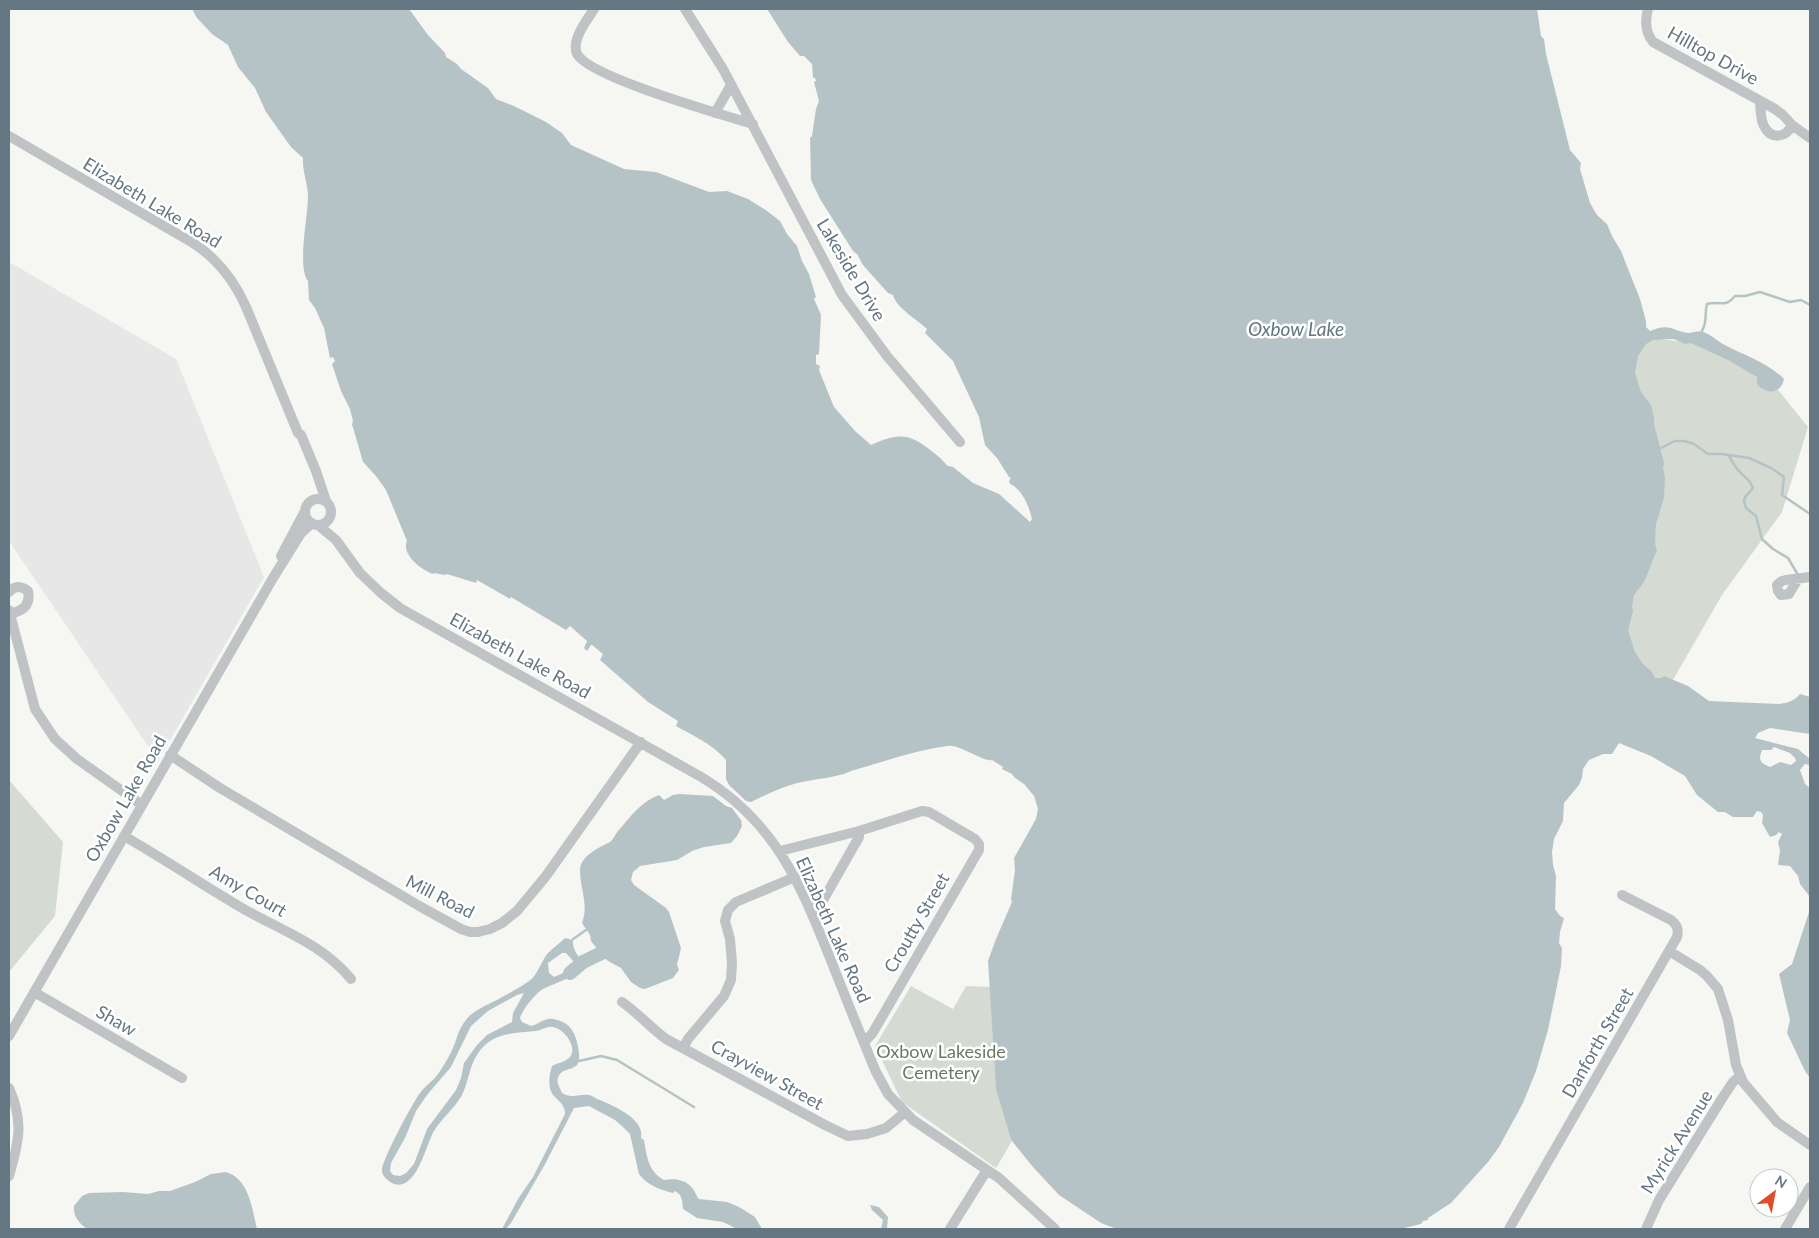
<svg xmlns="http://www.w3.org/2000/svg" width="1819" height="1238" font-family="Lato,sans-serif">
<rect width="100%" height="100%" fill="#f6f6f2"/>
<path fill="#e6e7e6" d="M 9,262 L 176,359 L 264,577 L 158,761 L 9,541 Z"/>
<path fill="#d5dbd2" d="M 1638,337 L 1708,344 L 1771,381 L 1808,427 L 1782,512 L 1722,595 L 1659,704 L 1603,646 Z
M 9,780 L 63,842 L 55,916 L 9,972 Z
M 911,986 L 953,1009 L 966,986 L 991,987 L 995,1073 L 999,1097 L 1012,1141 L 996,1168 L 902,1102 L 875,1046 Z"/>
<path fill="#b6c3c6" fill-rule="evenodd" d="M 192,9 L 409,9 L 428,35 L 445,53 L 446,57 L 457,64 L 461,69 L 488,88 L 496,99 L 514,106 L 546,122 L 562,133 L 571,145 L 624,169 L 656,172 L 709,192 L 727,191 L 748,199 L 767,211 L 780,221 L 787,234 L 797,246 L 802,261 L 809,274 L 816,297 L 814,299 L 821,315 L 819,354 L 816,355 L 816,364 L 820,366 L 819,370 L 834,407 L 856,432 L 871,445 C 903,430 913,435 939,457 C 943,460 944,463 948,466 L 953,467 L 973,483 L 999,494 L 1030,522 L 1032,519 C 1029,506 1022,489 1010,484 L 1009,481 L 1011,478 L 1009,477 L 997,458 L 985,445 L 979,417 L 953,361 L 925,333 L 927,329 C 918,320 896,308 893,295 L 888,293 L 863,265 L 857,254 L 853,251 L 820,199 L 811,180 L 810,138 L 812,136 L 816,109 L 819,101 L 814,82 L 816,81 L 815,78 L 813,78 L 812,64 L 804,56 L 800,56 L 788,42 L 767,9 L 1537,9 L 1541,36 L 1544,39 L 1546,54 L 1570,150 L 1581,163 L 1580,169 L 1590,203 L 1597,215 L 1607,224 L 1612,236 L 1621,251 L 1640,299 L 1646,321 L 1646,327 L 1650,331 C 1671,323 1669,330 1688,333 C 1693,333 1699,330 1703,332 C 1710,334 1716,340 1723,344 C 1743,355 1767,362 1784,379 C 1781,394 1766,395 1757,384 L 1757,377 L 1728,360 L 1691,343 L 1685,344 L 1674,339 L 1653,340 L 1646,344 L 1638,356 L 1635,373 L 1641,392 L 1651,405 L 1654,418 L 1654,424 L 1664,463 L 1663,468 L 1665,477 L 1664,498 L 1656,524 L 1655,544 L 1657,550 L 1644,582 L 1634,595 L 1632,607 L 1633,611 L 1628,630 L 1635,652 L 1643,664 L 1652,672 L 1655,678 L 1661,678 L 1664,676 L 1688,686 L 1709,701 L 1779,704 C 1788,703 1794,701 1800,694 L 1810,697 L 1810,734 L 1770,728 L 1758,733 L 1755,738 L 1798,749 L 1810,759 L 1810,765 L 1805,764 L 1800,770 L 1805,784 L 1810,788 L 1810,897 L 1800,884 L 1798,876 L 1790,866 L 1778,865 L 1780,850 L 1778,842 L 1782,834 L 1779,832 L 1776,835 L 1770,837 L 1762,823 L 1763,815 L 1761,812 L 1757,811 L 1753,817 L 1733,817 L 1725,812 L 1718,812 L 1697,795 L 1685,776 L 1651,756 L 1619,743 L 1612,754 L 1603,754 L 1589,760 L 1583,769 L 1582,778 L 1579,785 L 1564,803 L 1563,821 L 1554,839 L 1552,852 L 1553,865 L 1556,876 L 1555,909 L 1560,916 L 1564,918 L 1560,932 L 1559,943 L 1562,948 L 1561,966 L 1548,1030 L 1536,1071 L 1523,1103 L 1499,1147 L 1488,1162 L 1451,1203 L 1428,1218 L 1428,1220 L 1423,1221 L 1421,1224 L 1400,1229 L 1117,1229 L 1101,1223 L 1059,1195 L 1033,1167 L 1012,1141 L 1010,1136 L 996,1089 L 988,961 L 996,939 L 1012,902 L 1011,899 L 1015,870 L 1014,858 L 1036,819 L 1038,809 L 1034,796 L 1024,784 L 1014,777 L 1012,774 L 1002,769 L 1003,767 L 992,760 C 985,763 959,744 948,746 C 916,750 883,762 851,771 C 840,777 816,779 802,782 C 783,786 768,794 751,802 L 746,801 L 729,785 L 726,779 L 726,760 C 712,744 694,736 676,726 L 678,721 L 648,702 L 600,660 L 603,654 L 592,645 L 591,645 L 587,651 L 584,648 L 587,641 L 570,626 L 566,630 L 511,597 L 510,599 L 477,580 L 476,583 L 447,574 L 445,575 L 434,573 L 433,574 C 421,570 401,554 407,541 L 386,490 L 376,476 L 363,462 L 352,424 L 353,421 L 350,409 L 341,391 L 332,364 L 335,361 L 333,357 L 330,358 L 324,328 L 315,308 L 309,300 L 308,281 C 297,268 308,215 308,197 C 308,184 302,171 303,158 L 291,147 L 266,112 L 255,88 L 238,67 L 228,45 L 212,34 L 197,18 ZM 1774,747 L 1790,753 L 1795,758 L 1796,761 L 1791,765 L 1780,762 L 1770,767 C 1760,763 1758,760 1762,750 L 1771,750 Z
M 679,794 L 713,796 L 726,806 L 732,808 L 741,820 L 742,826 L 737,836 L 731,843 L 704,847 L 692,851 L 677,860 L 640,866 L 633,872 L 631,880 L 634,885 L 666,908 L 669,912 L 681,948 L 677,965 L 679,970 L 673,978 L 645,989 L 640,988 L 631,982 L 621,968 L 608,961 L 601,954 L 591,941 L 590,935 L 582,923 C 589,904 580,889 580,870 C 580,856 600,847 610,842 C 613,840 616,833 619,830 C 631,816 642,801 659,795 L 664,800 L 673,795 Z
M 1810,909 L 1810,1078 L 1805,1071 L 1787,1033 L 1790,1020 L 1779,974 L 1792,964 Z
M 565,938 L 573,940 C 572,949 578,957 585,963 C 575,978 560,981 545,988 C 536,992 523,1009 520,1018 L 522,1022 L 531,1026 C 539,1024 545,1017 553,1019 C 573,1022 577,1037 579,1053 C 579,1058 580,1061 577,1065 C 571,1071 561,1068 558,1078 C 556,1082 560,1088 562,1093 C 572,1099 579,1094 589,1095 C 593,1096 596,1099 600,1100 C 614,1106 645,1119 641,1138 L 644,1140 C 647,1157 648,1171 664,1180 C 674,1178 686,1179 693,1189 C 696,1193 696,1196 699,1199 L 727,1202 L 739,1207 L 755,1217 L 762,1229 L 737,1229 L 723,1222 L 697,1218 L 683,1209 C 682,1202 683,1195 675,1191 L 673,1193 C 660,1190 647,1185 639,1174 L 630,1134 L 624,1128 L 615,1120 L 589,1106 L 574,1108 L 544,1166 L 511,1223 L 506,1229 L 502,1229 L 518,1199 L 533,1177 L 565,1114 C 565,1106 561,1103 555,1097 C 547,1090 549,1075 552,1066 C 557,1063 565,1062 569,1058 C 579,1049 565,1029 553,1027 C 546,1026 542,1031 535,1031 C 517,1033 497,1032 483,1047 C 469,1062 470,1079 462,1095 C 455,1108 442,1118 434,1131 C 426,1144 417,1191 394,1184 C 389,1182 382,1176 382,1171 C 381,1162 413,1102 420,1093 C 425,1086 433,1081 438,1074 C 445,1064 452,1052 456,1040 C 464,1015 474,1011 497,1000 C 508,994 519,988 529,981 C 538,975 541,961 548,953 C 553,948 560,943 565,938 ZM 562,953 L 566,953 L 575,963 L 570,970 L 554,977 L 549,973 L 548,963 ZM 524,993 L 513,1013 L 512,1022 L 487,1035 L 477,1045 L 464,1063 L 461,1078 L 456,1090 L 427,1129 L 414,1164 L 406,1173 L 400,1176 L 393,1175 L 390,1171 L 391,1163 L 405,1138 L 416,1111 L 427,1095 L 451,1067 L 471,1026 L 488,1011 L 517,995 Z
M 226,1172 C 249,1179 252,1208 257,1229 L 88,1229 C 79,1224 73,1216 74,1206 L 82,1196 L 89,1193 L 123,1192 L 148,1194 L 159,1191 L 170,1191 L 195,1182 L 211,1174 Z
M 870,1205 L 879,1207 L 888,1217 L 887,1229 L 881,1229 L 883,1220 L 872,1210 Z"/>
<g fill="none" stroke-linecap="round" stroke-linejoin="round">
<path stroke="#b6c3c6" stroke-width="2.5" d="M 1702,331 C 1708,320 1704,314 1707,304 C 1721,300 1724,309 1735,296 L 1745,296 L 1760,292 L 1790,302 L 1801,300 L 1810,305
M 1661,448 L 1675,441 L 1684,441 L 1694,444 L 1708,454 L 1722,454 L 1749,458 L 1771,468 L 1784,477 L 1782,495 L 1810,514
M 1729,456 C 1732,461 1735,467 1739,471 C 1745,479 1749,477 1753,488 L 1745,497 L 1744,501 L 1746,508 L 1756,516 L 1762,539 L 1773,549 L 1788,558 L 1798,575
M 573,939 L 586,930
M 579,1061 L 601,1056 L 617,1060 L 694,1107"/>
<path stroke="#b6c3c6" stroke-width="14" d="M 570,973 L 583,962 L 618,945"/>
<path stroke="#bfc3c6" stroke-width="10" d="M 594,9 C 587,20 571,40 577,54 C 589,77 723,115 753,124
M 685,9 L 723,69 L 842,295 L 887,356 L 960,442
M 1648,9 C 1645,20 1645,32 1653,42 L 1775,109 L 1783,115 L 1792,125 L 1810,138
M 1760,102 C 1761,110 1760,119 1764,126 C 1771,140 1786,138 1792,125
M 715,113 L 731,85
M 9,136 L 193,243 C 218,259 234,280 246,307 L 298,433 L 301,435 L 316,471 L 326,501
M305 512a13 13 0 1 1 26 0a13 13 0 1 1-26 0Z
M 318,525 L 336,540 L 360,573 L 381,593 L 400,608 L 703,778 C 775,822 800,883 830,958 C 845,996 860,1034 876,1072 L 888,1094 L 913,1120 L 999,1178 L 1055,1229
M 281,556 L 305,511
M 1798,579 L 1789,594 L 1781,595 L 1778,591 L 1777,585 L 1782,581 L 1786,580 L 1810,577
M 9,592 C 15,585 21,586 28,591 C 31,606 22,611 10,614
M 9,610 L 35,709 L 55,739 L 77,759 L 142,805
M 170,755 L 220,788 L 421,907 L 461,929 L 470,932 L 478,932 L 490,929 L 502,923 L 517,911 L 546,876 L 641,742
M 124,836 C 164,859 203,885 242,908 C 282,931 321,943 351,979
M 780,851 L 859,831 L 922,811 L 929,812 L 975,839 L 979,844 L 979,850 L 872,1034 L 864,1042
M 811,911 L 822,902 L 859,837 L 859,831
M 1669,951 L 1700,970 L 1707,976 L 1718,989 L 1728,1020 L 1736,1065 L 1743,1082 L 1777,1122 L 1810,1145
M 34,992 L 182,1078
M 622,1002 C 638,1013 650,1027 666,1039 L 825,1125 L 848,1136 L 867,1134 L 886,1128 L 904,1113
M 9,1036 L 273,578 L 301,533 L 312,523
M 683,1048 L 688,1039 L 724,996 L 731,980 L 732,963 L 730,939 L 725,921 L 728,910 L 736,902 L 795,877
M 9,1088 C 24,1121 19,1142 9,1176
M 950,1229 L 987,1170
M 1509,1229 L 1677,937 C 1679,929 1677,925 1671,920 L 1622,895
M 1646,1229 L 1659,1200 L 1723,1097 L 1733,1082 L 1740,1076
M 1785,1229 L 1810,1187"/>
</g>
<g text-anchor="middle" stroke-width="5" stroke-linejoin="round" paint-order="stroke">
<g font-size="18" fill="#657783" stroke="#fff">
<text transform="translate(1713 56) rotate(29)" y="6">Hilltop Drive</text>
<text transform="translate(152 203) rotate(31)" y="6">Elizabeth Lake Road</text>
<text transform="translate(851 270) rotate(59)" y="6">Lakeside Drive</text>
<text transform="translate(520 656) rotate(29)" y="6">Elizabeth Lake Road</text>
<text transform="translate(126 799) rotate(-60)" y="6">Oxbow Lake Road</text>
<text transform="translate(248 891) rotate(30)" y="6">Amy Court</text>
<text transform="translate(440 897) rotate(27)" y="6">Mill Road</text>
<text transform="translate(917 923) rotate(-60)" y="6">Croutty Street</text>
<text transform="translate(833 930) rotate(66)" y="6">Elizabeth Lake Road</text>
<text transform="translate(116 1021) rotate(30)" y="6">Shaw</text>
<text transform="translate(1598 1043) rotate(-60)" y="6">Danforth Street</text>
<text transform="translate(767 1075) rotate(29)" y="6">Crayview Street</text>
<text transform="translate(1677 1142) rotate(-58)" y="6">Myrick Avenue</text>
</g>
<g font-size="18" fill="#697a64" stroke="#fff">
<text x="941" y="1058">Oxbow Lakeside<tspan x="941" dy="21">Cemetery</tspan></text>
</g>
<g font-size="19" font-style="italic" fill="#61787f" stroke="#fff">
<text x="1296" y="336">Oxbow Lake</text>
</g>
</g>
<rect width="1819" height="1238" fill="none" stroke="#657783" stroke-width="20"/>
<g transform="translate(1774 1193) rotate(32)"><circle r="24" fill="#ffffff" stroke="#c1c9cd"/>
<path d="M0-4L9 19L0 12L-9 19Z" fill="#de4c2a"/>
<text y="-8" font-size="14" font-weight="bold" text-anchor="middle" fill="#657783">N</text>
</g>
</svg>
